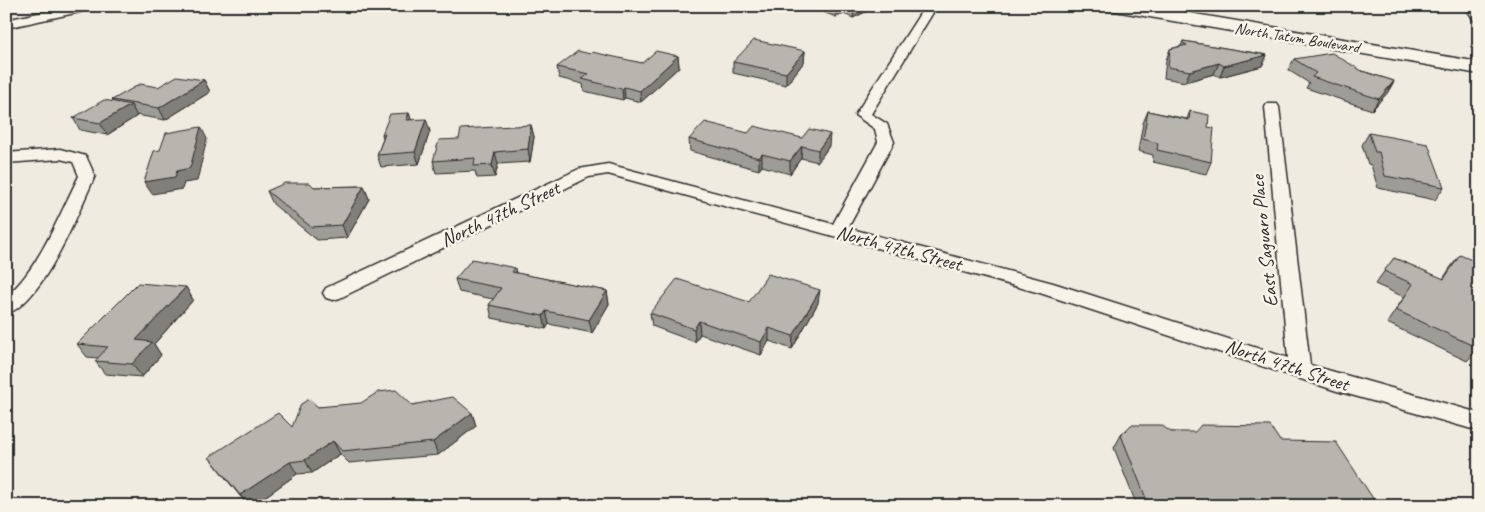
<svg xmlns="http://www.w3.org/2000/svg" width="1485" height="512" font-family="Caveat,sans-serif">
<style>
.lines{fill:none;stroke-linecap:round;stroke-linejoin:round}
.minor-casing{stroke:#2b2b2b;stroke-width:3}
.primary-casing{stroke:#2b2b2b;stroke-width:3}
.minor{fill:#f7f3e8;fill-rule:evenodd}
.primary{fill:#f7f3e8;fill-rule:evenodd}
.wall{fill:#9e9c96;stroke:#2b2b2b}
.shaded-wall{fill:#817f7a;stroke:#2b2b2b}
.building{fill:#b8b5ae;stroke:#2b2b2b}
.labels{text-anchor:middle;dominant-baseline:central;stroke-width:5;stroke-linejoin:round;paint-order:stroke}
.far-street-label{font-size:16px;fill:#2b2b2b;stroke:#f7f3e8}
.street-label{font-size:20px;fill:#2b2b2b;stroke:#f7f3e8}
</style>
<rect width="100%" height="100%" fill="#efebe0"/>
<filter id="ink" filterUnits="userSpaceOnUse"><feTurbulence type="fractalNoise" baseFrequency=".02" numOctaves="2"/><feDisplacementMap in="SourceGraphic" scale="10" xChannelSelector="R" yChannelSelector="G"/><feConvolveMatrix kernelMatrix="1 2 1 2 8 2 1 2 1" color-interpolation-filters="sRGB"/></filter>
<g filter="url(#ink)">
<g class="lines">
<defs>
<g id="minor">
<path d="M 71,6 L 95,6 L 89,10 L 6,28 L 6,20 Z"/>
<path d="M 925,6 L 937,6 L 871,114 L 887,124 L 894,142 L 848,228 L 1053,283 L 1288,358 L 1265,107 L 1267,104 L 1277,104 L 1279,107 L 1310,365 L 1479,413 L 1479,431 L 1337,391 L 1040,293 L 608,174 L 589,177 L 340,298 L 333,300 L 326,298 L 323,293 L 326,288 L 579,169 L 608,164 L 833,224 L 878,142 L 875,129 L 855,115 Z"/>
<path d="M 1465,6 L 1477,6 L 1479,23 L 1475,22 Z"/>
<path d="M 60,149 L 86,156 L 95,176 C 79,211 43,303 6,314 L 6,296 C 37,273 61,211 79,176 L 73,162 L 60,159 L 6,163 L 6,153 Z"/>
</g>
<path id="primary" d="M 1106,6 L 1148,6 L 1479,62 L 1479,74 L 1115,11 L 1109,10 Z"/>
</defs>
<use href="#minor" class="minor-casing"/>
<use href="#primary" class="primary-casing"/>
<use href="#minor" class="minor"/>
<use href="#primary" class="primary"/>
</g>
<g class="wall">
<path d="M 815,6 L 877,6 L 853,18 L 844,14 L 836,17 L 815,9 Z"/>
<path d="M 1183,41 L 1267,55 L 1262,66 L 1220,77 L 1214,74 L 1185,82 L 1164,78 L 1166,60 L 1170,49 L 1181,46 Z"/>
<path d="M 805,51 L 804,62 L 786,85 L 733,73 L 733,62 Z"/>
<path d="M 590,54 L 642,63 L 678,56 L 679,67 L 641,102 L 625,98 L 623,100 L 584,91 L 583,84 L 559,78 L 557,67 Z"/>
<path d="M 1294,59 L 1362,71 L 1394,81 L 1388,92 L 1372,110 L 1306,88 L 1309,83 L 1288,70 Z"/>
<path d="M 204,80 L 210,92 L 165,120 L 136,115 L 137,116 L 107,135 L 80,130 L 73,118 L 113,102 L 112,100 L 158,87 Z"/>
<path d="M 1148,111 L 1187,119 L 1190,111 L 1208,127 L 1211,162 L 1206,174 L 1153,162 L 1153,155 L 1138,151 L 1143,123 Z"/>
<path d="M 409,113 L 411,120 L 430,131 L 419,164 L 381,167 L 377,155 L 383,139 L 382,134 Z"/>
<path d="M 531,125 L 534,137 L 530,162 L 498,164 L 495,177 L 477,178 L 475,171 L 436,173 L 433,161 L 459,139 Z"/>
<path d="M 748,133 L 829,146 L 818,162 L 801,158 L 790,174 L 762,166 L 759,170 L 690,151 L 689,139 Z"/>
<path d="M 1369,133 L 1444,187 L 1435,200 L 1378,188 L 1371,165 L 1368,164 L 1362,145 Z"/>
<path d="M 364,186 L 369,199 L 347,238 L 317,240 L 273,204 L 267,191 L 314,187 Z"/>
<path d="M 1460,255 L 1479,348 L 1467,361 L 1387,323 L 1404,297 L 1375,284 L 1394,258 L 1443,279 L 1450,268 Z"/>
<path d="M 515,268 L 516,273 L 607,291 L 609,304 L 592,333 L 549,324 L 546,329 L 492,318 L 489,305 L 493,299 L 459,292 L 455,279 Z"/>
<path d="M 186,287 L 193,300 L 154,344 L 161,355 L 142,377 L 105,374 L 95,361 L 98,358 L 87,357 L 77,344 Z"/>
<path d="M 749,302 L 818,303 L 792,349 L 769,341 L 761,355 L 700,334 L 695,342 L 652,326 L 650,313 Z"/>
<path d="M 412,405 L 472,413 L 476,426 L 438,455 L 349,463 L 340,454 L 312,473 L 297,474 L 252,506 L 248,506 L 219,470 L 209,457 L 292,427 L 318,407 Z"/>
<path d="M 1171,432 L 1280,441 L 1378,506 L 1137,506 L 1114,448 L 1121,435 Z"/>
</g>
<g class="shaded-wall">
<path d="M 838,6 L 845,6 L 844,14 L 836,17 L 837,7 Z"/>
<path d="M 856,6 L 877,6 L 853,18 L 854,7 Z"/>
<path d="M 805,51 L 804,62 L 786,85 L 786,73 Z"/>
<path d="M 1267,55 L 1262,66 L 1220,77 L 1224,66 Z"/>
<path d="M 678,56 L 679,67 L 641,102 L 640,91 Z"/>
<path d="M 1219,63 L 1214,74 L 1185,82 L 1190,71 Z"/>
<path d="M 204,80 L 210,92 L 165,120 L 159,108 Z"/>
<path d="M 1394,81 L 1388,92 L 1372,110 L 1379,99 Z"/>
<path d="M 624,87 L 625,98 L 623,100 L 622,89 Z"/>
<path d="M 131,105 L 137,116 L 107,135 L 100,123 Z"/>
<path d="M 409,113 L 413,125 L 406,120 Z"/>
<path d="M 426,119 L 430,131 L 419,164 L 415,152 Z"/>
<path d="M 531,125 L 534,137 L 530,162 L 528,149 Z"/>
<path d="M 201,127 L 207,139 L 197,181 L 184,183 L 182,189 L 152,194 L 144,182 Z"/>
<path d="M 830,134 L 829,146 L 818,162 L 818,150 Z"/>
<path d="M 802,146 L 801,158 L 790,174 L 790,161 Z"/>
<path d="M 495,152 L 498,164 L 495,177 L 492,165 Z"/>
<path d="M 762,154 L 762,166 L 759,170 L 759,158 Z"/>
<path d="M 364,186 L 369,199 L 347,238 L 342,225 Z"/>
<path d="M 186,287 L 193,300 L 154,344 L 161,355 L 142,377 L 132,364 L 136,340 Z"/>
<path d="M 820,290 L 818,303 L 792,349 L 793,336 Z"/>
<path d="M 607,291 L 609,304 L 592,333 L 589,320 Z"/>
<path d="M 546,311 L 549,324 L 546,329 L 543,316 Z"/>
<path d="M 699,321 L 700,334 L 695,342 L 694,329 Z"/>
<path d="M 769,328 L 769,341 L 761,355 L 761,342 Z"/>
<path d="M 472,413 L 476,426 L 438,455 L 433,442 Z"/>
<path d="M 333,441 L 340,454 L 312,473 L 305,460 Z"/>
<path d="M 290,462 L 297,474 L 252,506 L 248,506 L 240,495 Z"/>
</g>
<g class="building">
<path d="M 754,40 L 805,51 L 786,73 L 733,62 Z"/>
<path d="M 1183,41 L 1267,55 L 1224,66 L 1219,63 L 1190,71 L 1168,67 L 1170,49 L 1187,45 L 1183,43 Z"/>
<path d="M 578,51 L 590,54 L 592,52 L 642,63 L 656,51 L 678,56 L 640,91 L 624,87 L 622,89 L 582,79 L 589,74 L 557,67 Z"/>
<path d="M 1332,53 L 1362,71 L 1394,81 L 1379,99 L 1312,77 L 1316,73 L 1294,59 Z"/>
<path d="M 177,76 L 204,80 L 159,108 L 112,100 L 140,84 L 158,87 Z"/>
<path d="M 104,100 L 131,105 L 100,123 L 73,118 Z"/>
<path d="M 1148,111 L 1189,120 L 1190,111 L 1209,115 L 1208,127 L 1214,128 L 1211,162 L 1157,150 L 1158,143 L 1143,139 Z"/>
<path d="M 409,113 L 406,120 L 426,119 L 415,152 L 377,155 L 385,134 L 382,134 L 390,114 Z"/>
<path d="M 705,122 L 748,133 L 754,126 L 802,138 L 809,129 L 830,134 L 818,150 L 802,146 L 790,161 L 762,154 L 759,158 L 689,139 Z"/>
<path d="M 531,125 L 528,149 L 495,152 L 492,165 L 474,166 L 475,158 L 433,161 L 439,140 L 459,139 L 461,129 Z"/>
<path d="M 201,127 L 190,168 L 177,171 L 175,177 L 144,182 L 154,151 L 160,150 L 166,133 Z"/>
<path d="M 1369,133 L 1428,144 L 1444,187 L 1385,176 L 1379,152 L 1375,152 Z"/>
<path d="M 285,183 L 310,183 L 314,187 L 364,186 L 342,225 L 311,227 L 267,191 Z"/>
<path d="M 1460,255 L 1479,263 L 1478,348 L 1396,310 L 1413,284 L 1384,271 L 1394,258 L 1444,279 Z"/>
<path d="M 472,259 L 515,268 L 512,272 L 607,291 L 589,320 L 546,311 L 543,316 L 489,305 L 501,288 L 455,279 Z"/>
<path d="M 768,274 L 820,290 L 793,336 L 769,328 L 761,342 L 699,321 L 694,329 L 650,313 L 677,279 L 749,302 Z"/>
<path d="M 138,283 L 186,287 L 136,340 L 152,342 L 132,364 L 95,361 L 108,347 L 77,344 Z"/>
<path d="M 396,390 L 412,405 L 453,397 L 472,413 L 433,442 L 342,451 L 333,441 L 305,460 L 290,462 L 240,495 L 209,457 L 278,413 L 292,427 L 301,404 L 309,399 L 318,407 L 361,403 L 378,392 Z"/>
<path d="M 1131,425 L 1161,425 L 1171,432 L 1195,432 L 1201,425 L 1270,426 L 1280,441 L 1336,442 L 1378,506 L 1149,506 L 1121,435 Z"/>
</g>
</g>
<g class="labels">
<g class="far-street-label">
<text transform="translate(1297 38) rotate(9)">North Tatum Boulevard</text>
</g>
<g class="street-label">
<text transform="translate(500 214) rotate(-25)">North 47th Street</text>
<text transform="translate(1264 241) rotate(-96)">East Saguaro Place</text>
<text transform="translate(899 248) rotate(15)">North 47th Street</text>
<text transform="translate(1287 365) rotate(18)">North 47th Street</text>
</g>
</g>
<rect width="1485" height="512" fill="none" stroke="#f7f3e8" stroke-width="25"/>
<rect x="12" y="12" width="1460" height="487" fill="none" stroke="#2b2b2b" stroke-width="2" filter="url(#ink)"/>
</svg>
